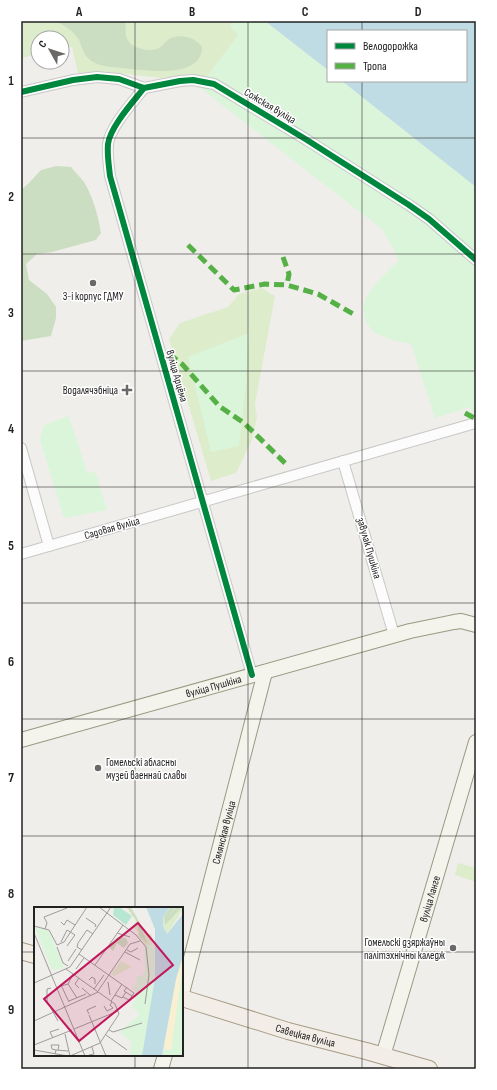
<svg xmlns="http://www.w3.org/2000/svg" width="497" height="1090" font-family="'Sofia Sans Condensed',sans-serif">
<style>
.grass{fill:#ddeccb}
.forest{fill:#cbdec1}
.park{fill:#daf5da}
.water{fill:#bfdbe3}
.lines{fill:none;stroke-linecap:round;stroke-linejoin:round}
.street-casing{stroke:#c9c8c7;stroke-width:12}
.secondary-casing{stroke:#999a82;stroke-width:16}
.primary-casing{stroke:#a79c86;stroke-width:18}
.street{stroke:#fdfcfc;stroke-width:10}
.secondary{stroke:#f4f4ed;stroke-width:14}
.primary{stroke:#f3ede7;stroke-width:16}
.quiet{stroke:#55b145;stroke-width:5;stroke-dasharray:10 5;stroke-linecap:butt}
.cycleway-casing{stroke:#fff;stroke-width:8}
.cycleway{stroke:#00873e;stroke-width:6}
.grid{fill:none;stroke:#222;stroke-width:1;stroke-opacity:0.55}
.poi-dot{fill:#6a6968;stroke:#fff;stroke-width:1.5}
.labels{text-anchor:middle;dominant-baseline:central;stroke-width:3;stroke-linejoin:round;paint-order:stroke}
.street-label{font-size:11px;fill:#222;stroke:#fff}
.poi-label{font-size:11px;fill:#222;stroke:#fff;text-anchor:end}
.inset-road{fill:none;stroke:#9e9c9b;stroke-width:1}
.view{fill:#c2185b;fill-opacity:0.15;stroke:#c2185b;stroke-width:2}
.inset-edge{fill:none;stroke:#222;stroke-width:2}
.neatline{fill:none;stroke:#222;stroke-width:1.5}
.grid-label{font-size:13px;text-anchor:middle;font-weight:bold;fill:#222}
</style>
<rect width="100%" height="100%" fill="#f0eeeb"/>
<g class="grass">
<path d="M 21,21 L 228,21 L 232,24 L 230,27 L 239,34 L 207,77 L 188,74 L 161,78 L 101,71 L 78,73 L 72,47 L 62,49 L 62,38 L 38,38 L 38,54 L 21,58 Z"/>
<path d="M 262,288 L 275,296 L 255,404 L 257,417 L 252,440 L 236,473 L 211,481 L 169,339 L 180,323 L 228,307 L 239,294 Z"/>
<path d="M 458,863 L 476,868 L 476,882 L 455,875 Z"/>
</g>
<g class="forest">
<path d="M 53,21 L 125,21 C 126,27 125,34 127,39 C 130,44 134,47 139,48 C 145,50 151,51 157,49 C 162,47 165,42 169,39 C 179,33 196,37 202,47 C 202,78 150,71 130,69 C 117,67 99,68 89,59 C 83,54 82,47 79,40 C 73,30 63,24 53,21 Z"/>
<path d="M 56,166 L 71,167 C 75,172 80,177 84,182 C 93,197 98,215 101,233 L 96,240 L 52,252 L 37,254 L 26,264 L 29,280 L 47,294 L 56,307 L 56,318 L 51,336 L 21,341 L 21,190 L 29,183 L 41,170 Z"/>
</g>
<g class="park">
<path d="M 234,21 L 265,21 L 328,70 L 328,81 L 342,81 L 476,187 L 476,422 L 470,407 L 435,418 L 411,344 L 392,340 L 374,333 L 366,322 L 363,307 L 366,297 L 375,284 L 399,260 L 383,230 L 199,87 L 239,34 L 230,27 Z"/>
<path d="M 249,333 L 246,384 L 239,446 L 211,452 L 188,357 Z"/>
<path d="M 69,416 L 87,472 L 96,473 L 107,510 L 64,518 L 40,440 L 44,425 Z"/>
</g>
<path class="water" d="M 265,21 L 476,21 L 476,187 L 342,81 L 466,81 L 466,31 L 328,31 L 328,70 Z"/>
<g class="lines">
<defs>
<g id="street">
<path d="M 144,88 C 133,102 110,127 108,144 C 107,155 109,166 110,176 L 252,675"/>
<path d="M 21,92 L 73,80 L 97,77 L 119,79 L 144,88 L 180,81 L 193,80 L 214,84 L 307,140 L 409,205 L 429,219 L 476,260"/>
<path d="M 21,448 L 49,546"/>
<path d="M 343,461 L 394,635"/>
<path d="M 21,554 L 472,424"/>
</g>
<g id="secondary">
<path id="s1" d="M 21,740 L 410,631 L 454,622 L 461,621 L 476,625"/>
<path id="s2" d="M 182,993 L 265,672"/>
<path id="s3" d="M 383,1056 L 476,742"/>
<path d="M 161,1069 L 165,1055"/>
</g>
<g id="primary">
<path d="M 21,951 L 35,955"/>
<path id="s4" d="M 182,998 L 288,1031 L 366,1051 L 429,1069"/>
</g>
</defs>
<use href="#street" class="street-casing"/>
<use href="#secondary" class="secondary-casing"/>
<use href="#primary" class="primary-casing"/>
<use href="#street" class="street"/>
<use href="#secondary" class="secondary"/>
<use href="#primary" class="primary"/>
<g class="quiet">
<path d="M 188,245 L 234,290 L 265,284 L 287,285 L 318,294 L 355,315"/>
<path d="M 283,257 L 289,274 L 287,285"/>
<path d="M 169,354 L 182,364 L 219,406 L 244,423 L 286,464"/>
<path d="M 465,413 L 476,419"/>
</g>
<defs>
<g id="cycleway">
<path d="M 144,88 C 133,102 110,127 108,144 C 107,155 109,166 110,176 L 252,675"/>
<path d="M 21,92 L 73,80 L 97,77 L 119,79 L 144,88 L 180,81 L 193,80 L 214,84 L 307,140 L 409,205 L 429,219 L 476,260"/>
</g>
</defs>
<use href="#cycleway" class="cycleway-casing"/>
<use href="#cycleway" class="cycleway"/>
</g>
<path class="grid" d="M 135,21 L 135,908M 248,21 L 248,1069M 362,21 L 362,31M 362,81 L 362,1069M 21,138 L 476,138M 21,254 L 476,254M 21,371 L 476,371M 21,487 L 476,487M 21,603 L 476,603M 21,719 L 476,719M 21,836 L 476,836M 21,952 L 35,952M 182,952 L 476,952M 135,1055 L 135,1069"/>
<g class="poi-dot">
<circle cx="93" cy="283" r="4"/>
<path d="M125 384h4v4h4v4h-4v4h-4v-4h-4v-4h4z"/>
<circle cx="98" cy="768" r="4"/>
<circle cx="453" cy="948" r="4"/>
</g>
<g class="labels">
<g class="street-label">
<text transform="translate(270 106) rotate(31)">Сожская вуліца</text>
<text transform="translate(177 376) rotate(74)">вуліца Арцёма</text>
<text transform="translate(112 528) rotate(-16)">Садовая вуліца</text>
<text transform="translate(369 548) rotate(74)">завулак Пушкіна</text>
<text stroke="none"><textPath href="#s1" startOffset="200">вуліца Пушкіна</textPath></text>
<text stroke="none"><textPath href="#s2" startOffset="166">Сялянская вуліца</textPath></text>
<text stroke="none"><textPath href="#s3" startOffset="164">вуліца Ланге</textPath></text>
<text stroke="none"><textPath href="#s4" startOffset="129">Савецкая вуліца</textPath></text>
</g>
<g class="poi-label">
<text x="93" y="296" text-anchor="middle">3-і корпус ГДМУ</text>
<text x="118" y="390">Водалячэбніца</text>
<text x="106" y="762" text-anchor="start">Гомельскі абласны<tspan x="106" dy="13">музей ваеннай славы</tspan></text>
<text x="445" y="942">Гомельскі дзяржаўны<tspan x="445" dy="13">палітэхнічны каледж</tspan></text>
</g>
</g>
<g transform="translate(34 907)">
<rect width="149" height="149" fill="#f0eeeb"/>
<path d="M 92,0 L 97,0 L 112,27 L 121,27 L 118,27 L 118,39 L 112,39 L 103,28 L 105,25 L 98,20 L 102,14 ZM 136,0 L 149,0 L 149,2 L 133,27 L 129,18 L 129,10 ZM 87,54 L 98,60 L 80,69 L 77,67 Z" fill="#ddeccb"/>
<path d="M 93,0 L 96,0 L 102,9 L 114,37 L 106,30 L 102,13 ZM 137,0 L 141,0 L 134,11 L 142,0 L 148,0 L 131,18 L 130,9 ZM 83,30 L 92,31 L 94,36 L 90,41 L 83,36 L 79,44 L 75,40 Z" fill="#cbdec1"/>
<path d="M 149,49 L 144,97 L 137,143 L 130,142 L 131,135 L 141,74 Z" fill="#f8f0d0"/>
<path d="M 1,20 L 15,24 L 30,61 L 18,63 ZM 121,37 L 121,78 L 108,149 L 96,149 L 97,134 L 85,125 L 104,109 L 104,104 L 97,100 L 102,92 L 99,90 L 102,84 L 98,82 L 103,75 L 102,70 L 109,68 L 111,65 L 110,39 ZM 149,58 L 149,149 L 128,149 L 130,142 L 137,143 Z" fill="#daf5da"/>
<path d="M 80,0 L 85,0 L 98,9 L 92,18 L 79,8 Z" fill="#b7e6d2"/>
<path d="M 112,0 L 136,0 L 129,10 L 129,19 L 133,27 L 149,7 L 149,49 L 142,72 L 128,149 L 108,149 L 121,71 L 121,22 Z" fill="#bfdbe3"/>
<path class="inset-road" d="M 65,0 L 102,28 L 112,40 L 115,68 L 111,97M 10,10 L 33,1M 10,10 L 13,16 L 11,22M 52,11 L 62,18 L 61,20M 27,15 L 30,18 L 33,13 L 41,18M 0,19 L 15,23 L 23,38 L 30,35 L 53,0M 0,26 L 51,149M 83,26 L 96,30M 27,35 L 33,23 L 41,28 L 33,39M 23,40 L 29,56 L 34,59M 48,43 L 43,40 L 44,36 L 53,23 L 59,27M 93,43 L 97,45 L 104,41M 91,45 L 106,53M 45,47 L 100,86 L 95,93 L 89,90M 34,54 L 42,42M 61,58 L 89,18M 42,62 L 50,51M 55,73 L 58,70 L 61,72 L 61,77M 74,75 L 76,88M 0,76 L 36,60 L 77,0M 34,77 L 43,91M 27,78 L 35,95M 27,79 L 34,77 L 39,67M 93,80 L 90,84 L 98,89M 17,81 L 13,82 L 13,94 L 24,114M 45,81 L 41,77 L 45,71M 48,81 L 57,89M 60,82 L 70,68M 64,84 L 96,37 L 106,34M 81,88 L 88,91 L 92,85M 35,94 L 52,87M 77,94 L 88,77M 70,99 L 73,104 L 79,101 L 76,98 L 78,95M 55,107 L 53,103 L 62,99M 55,108 L 72,149M 0,114 L 64,85M 40,122 L 84,104M 75,123 L 79,125 L 108,116M 31,127 L 36,149 L 66,136 L 85,107 L 81,97 L 32,62M 72,128 L 93,143M 19,131 L 16,125 L 25,122M 0,138 L 38,123M 0,143 L 34,149M 22,143 L 18,142 L 17,138 L 25,138 L 24,143M 21,147 L 22,143 L 34,144M 55,148 L 60,147 L 58,140"/>
<path class="view" d="M 104,16 L 139,58 L 45,134 L 10,92 Z"/>
<rect width="149" height="149" class="inset-edge"/>
</g>
<rect width="497" height="1090" fill="none" stroke="#ffffff" stroke-width="44"/>
<rect x="327" y="30" width="140" height="52" fill="#ffffff" stroke="#a7a7a7"/>
<rect x="335" y="43" width="20" height="6" fill="#00873e" stroke="#a7a7a7"/>
<text x="363" y="50" font-size="12" fill="#222222">Велодорожка</text>
<rect x="335" y="63" width="20" height="6" fill="#55b145" stroke="#a7a7a7"/>
<text x="363" y="70" font-size="12" fill="#222222">Тропа</text>
<g transform="translate(50 50) rotate(309)"><circle r="19" fill="#ffffff" stroke="#a7a7a7"/>
<path d="M0-3L7 15L0 10L-7 15Z" fill="#6a6968"/>
<text y="-6" font-size="11" font-weight="bold" text-anchor="middle" fill="#222222">С</text>
</g>
<rect x="22" y="22" width="453" height="1046" class="neatline"/>
<g class="grid-label">
<text x="79" y="16">A</text>
<text x="192" y="16">B</text>
<text x="305" y="16">C</text>
<text x="418" y="16">D</text>
<text x="11" y="85">1</text>
<text x="11" y="201">2</text>
<text x="11" y="317">3</text>
<text x="11" y="433">4</text>
<text x="11" y="550">5</text>
<text x="11" y="666">6</text>
<text x="11" y="782">7</text>
<text x="11" y="898">8</text>
<text x="11" y="1014">9</text>
</g>
</svg>
